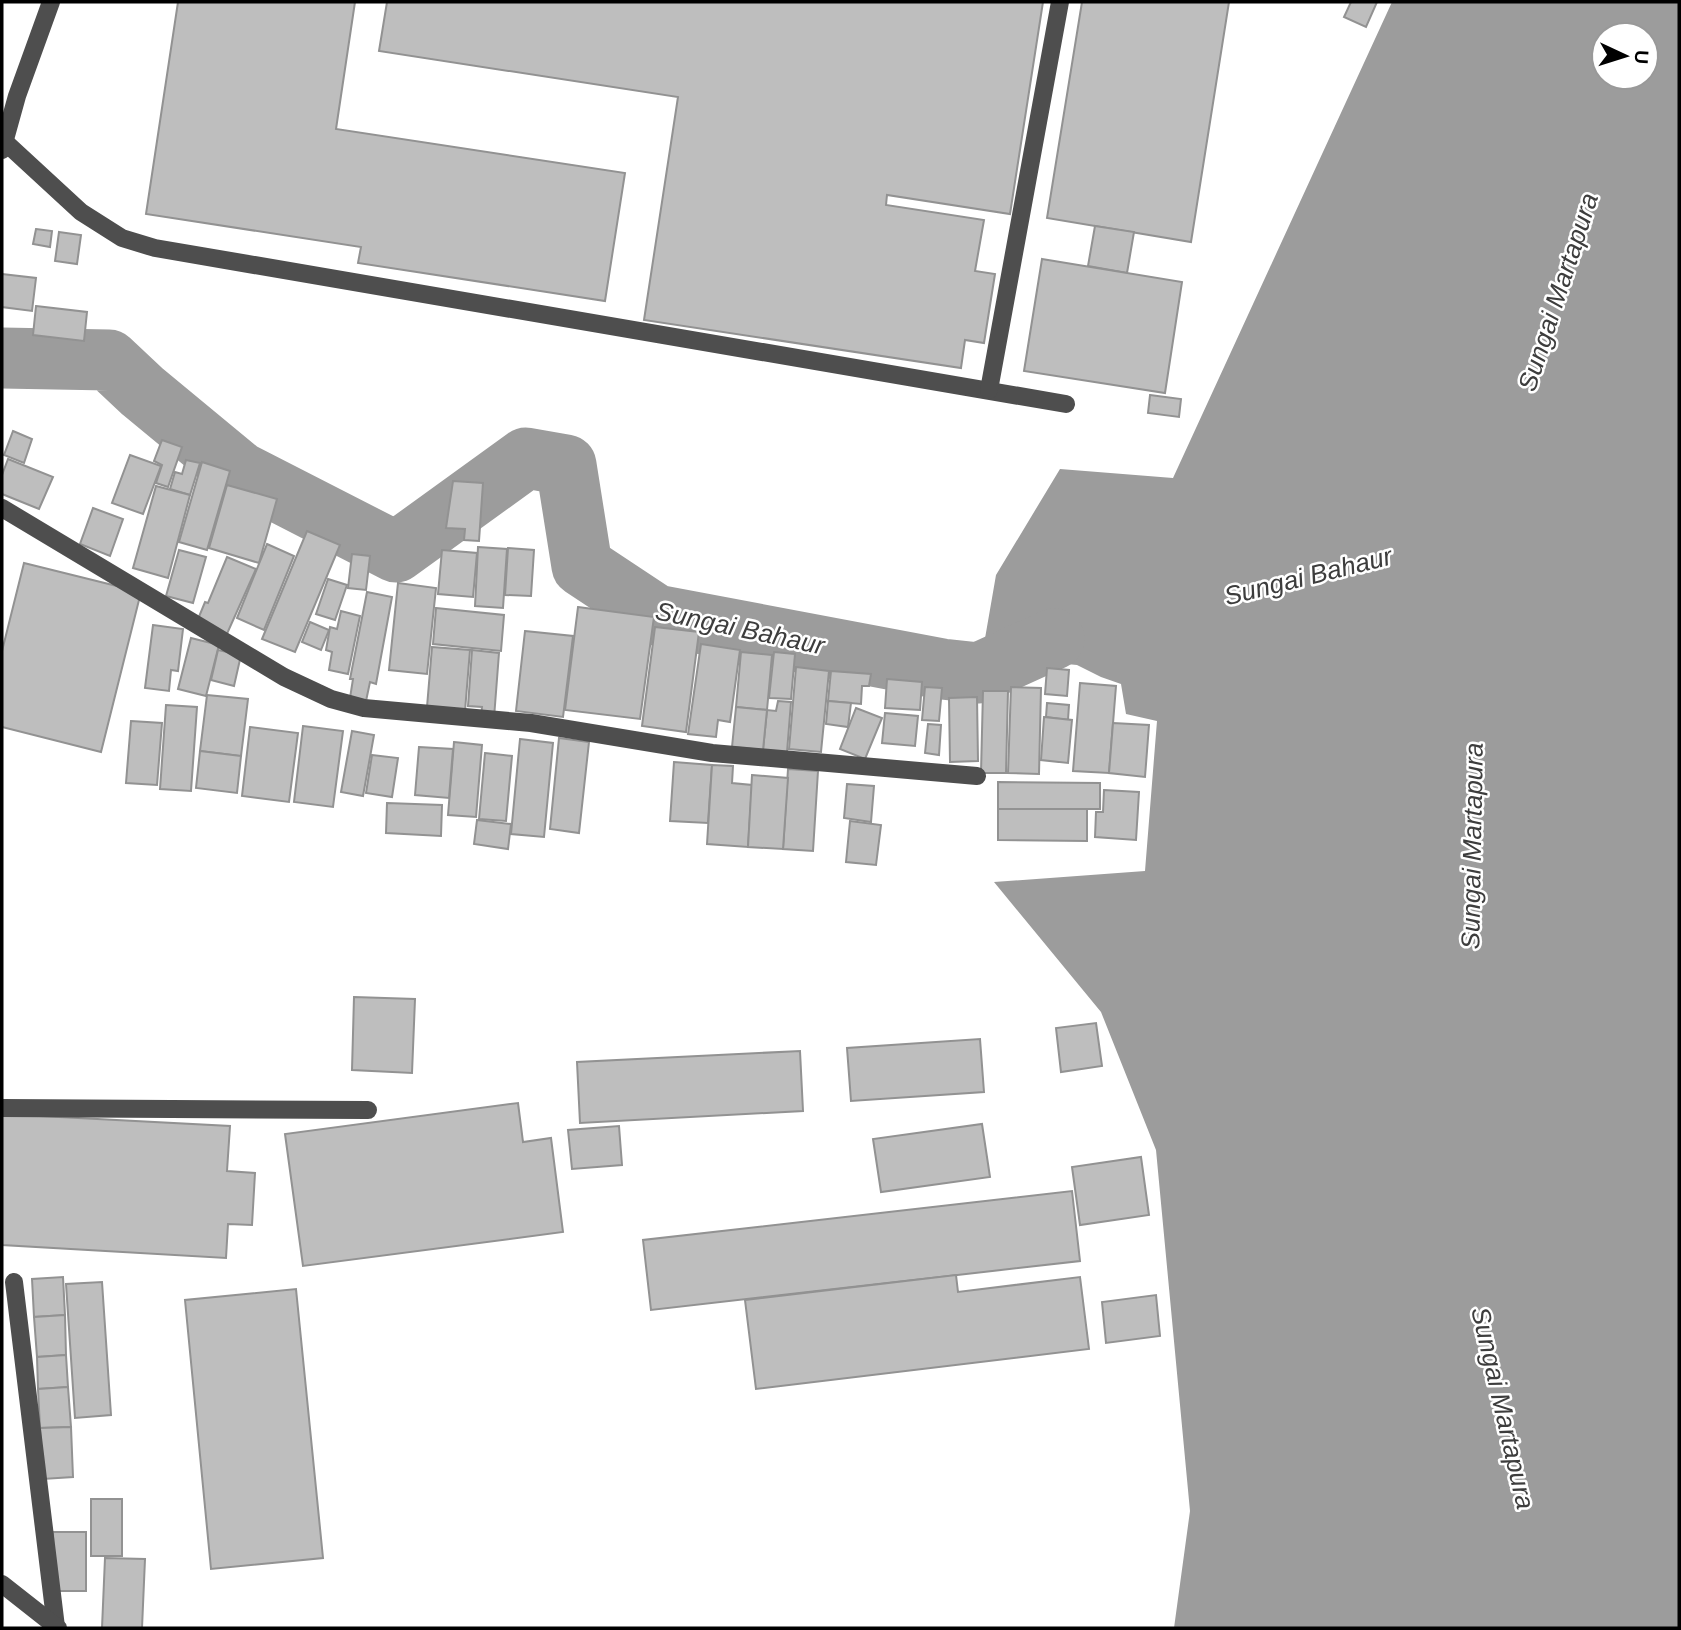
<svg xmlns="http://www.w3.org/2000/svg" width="1681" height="1630" font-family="Helvetica,sans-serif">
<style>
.water{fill:#9c9c9c;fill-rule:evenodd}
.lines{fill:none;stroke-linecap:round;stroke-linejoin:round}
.river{stroke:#9c9c9c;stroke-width:61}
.building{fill:#bebebe;stroke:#929292;stroke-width:2}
.minor{stroke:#4e4e4e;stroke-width:18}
.labels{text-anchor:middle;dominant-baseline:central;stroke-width:5;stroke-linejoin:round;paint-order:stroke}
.water-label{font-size:26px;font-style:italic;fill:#3d3d3d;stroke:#fff}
</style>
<rect width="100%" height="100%" fill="#fff"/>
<path class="water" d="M 1392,2 L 1679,2 L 1679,1628 L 1174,1628 L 1190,1511 L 1156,1150 L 1101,1012 L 994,882 L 1145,871 L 1157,721 L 1126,714 L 1121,684 L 1101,677 L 1077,665 L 1046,662 L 1036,675 L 979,673 L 996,575 L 1060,469 L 1173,478 ZM 1604,35 L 1646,35 L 1646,77 L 1604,77 Z"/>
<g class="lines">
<path class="river" d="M 2,358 L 109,360 L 142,391 L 240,472 L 396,552 L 526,458 L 566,465 L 582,566 L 656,615 L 942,669 L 979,673 L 1054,639"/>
</g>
<g class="building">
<path d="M 178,2 L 355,2 L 336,129 L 625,173 L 605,301 L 358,263 L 361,247 L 146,214 Z"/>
<path d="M 387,2 L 1043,2 L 1010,214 L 887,195 L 886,205 L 984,220 L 975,271 L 995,274 L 984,343 L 965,340 L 961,368 L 644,320 L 678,97 L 379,51 Z"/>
<path d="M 1082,2 L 1229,2 L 1191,242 L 1047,218 Z"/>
<path d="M 1351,2 L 1377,2 L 1366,27 L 1344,17 Z"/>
<path d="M 1095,226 L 1134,232 L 1127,273 L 1088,266 Z"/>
<path d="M 36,229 L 52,231 L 50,247 L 33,244 Z"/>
<path d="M 59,232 L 81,235 L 77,264 L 55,261 Z"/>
<path d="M 1042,259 L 1182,282 L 1165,393 L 1024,371 Z"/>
<path d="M 2,274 L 36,278 L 32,311 L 2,307 Z"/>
<path d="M 36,306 L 87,312 L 84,341 L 33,335 Z"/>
<path d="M 1150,395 L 1181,399 L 1179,417 L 1148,413 Z"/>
<path d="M 13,431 L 32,439 L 24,463 L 4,455 Z"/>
<path d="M 162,440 L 182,447 L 168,487 L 156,483 L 162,465 L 154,461 Z"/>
<path d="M 130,455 L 161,466 L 143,514 L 112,503 Z"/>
<path d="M 8,459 L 53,477 L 39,509 L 2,494 L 2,475 Z"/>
<path d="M 186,460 L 200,463 L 190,495 L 170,489 L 175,472 L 182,474 Z"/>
<path d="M 202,462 L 230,471 L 207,550 L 179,542 Z"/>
<path d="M 453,481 L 483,483 L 479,541 L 464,540 L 465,529 L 446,528 Z"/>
<path d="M 227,485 L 277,499 L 259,563 L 209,548 Z"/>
<path d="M 156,486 L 190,495 L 168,578 L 133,568 Z"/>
<path d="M 93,508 L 123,519 L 110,556 L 80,544 Z"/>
<path d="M 307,531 L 340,545 L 295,652 L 262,639 Z"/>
<path d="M 267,544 L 294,556 L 264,630 L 237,618 Z"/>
<path d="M 478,547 L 507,549 L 503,608 L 475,606 Z"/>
<path d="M 508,548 L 534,550 L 531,596 L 505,595 Z"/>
<path d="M 179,550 L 206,557 L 193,603 L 166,596 Z"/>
<path d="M 442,550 L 477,553 L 473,597 L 438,594 Z"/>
<path d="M 352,554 L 370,556 L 366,590 L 348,588 Z"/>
<path d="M 227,557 L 256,569 L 226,636 L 196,624 L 205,602 L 208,603 Z"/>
<path d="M 24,563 L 141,592 L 101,752 L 2,727 L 2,651 Z"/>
<path d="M 328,579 L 347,585 L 335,620 L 316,614 Z"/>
<path d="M 398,583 L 436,588 L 427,674 L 389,670 Z"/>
<path d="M 367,592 L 392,597 L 376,684 L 370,682 L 366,701 L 350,698 L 353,679 L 350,679 Z"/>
<path d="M 578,607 L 654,617 L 640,719 L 565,710 Z"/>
<path d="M 436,608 L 504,615 L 501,651 L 433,644 Z"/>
<path d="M 341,611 L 360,616 L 348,674 L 329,670 L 332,652 L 326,650 L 330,627 L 337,629 Z"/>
<path d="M 310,622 L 329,630 L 321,650 L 302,642 Z"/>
<path d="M 153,625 L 183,629 L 178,671 L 171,670 L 169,691 L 145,688 Z"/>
<path d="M 655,627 L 699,632 L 686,732 L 642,726 Z"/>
<path d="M 525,631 L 573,636 L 563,717 L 516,711 Z"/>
<path d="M 191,638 L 219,645 L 206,696 L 178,689 Z"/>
<path d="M 701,644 L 740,650 L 730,722 L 718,720 L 716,737 L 688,734 Z"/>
<path d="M 432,647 L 470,650 L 465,711 L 427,707 Z"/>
<path d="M 218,650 L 241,655 L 234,686 L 211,680 Z"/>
<path d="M 472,650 L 499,653 L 494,718 L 481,717 L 482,707 L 468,706 Z"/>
<path d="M 741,652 L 772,655 L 767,710 L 736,707 Z"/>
<path d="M 774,652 L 795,654 L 791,699 L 769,698 Z"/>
<path d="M 796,667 L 829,671 L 821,752 L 789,749 Z"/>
<path d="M 1047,668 L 1069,670 L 1067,696 L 1045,694 Z"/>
<path d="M 831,671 L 871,674 L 869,686 L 862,686 L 861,704 L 828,701 Z"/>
<path d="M 887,679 L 922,682 L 920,710 L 885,708 Z"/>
<path d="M 1080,683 L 1116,686 L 1109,773 L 1073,771 Z"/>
<path d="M 925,687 L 942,688 L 939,721 L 922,720 Z"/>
<path d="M 1011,687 L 1041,688 L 1039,774 L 1008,773 Z"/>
<path d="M 983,691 L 1008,691 L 1006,773 L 981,773 Z"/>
<path d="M 207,695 L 248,699 L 241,756 L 200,751 Z"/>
<path d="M 977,697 L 978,761 L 950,762 L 949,698 Z"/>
<path d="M 778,701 L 791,702 L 787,752 L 763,750 L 767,710 L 776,711 Z"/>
<path d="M 828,701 L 851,703 L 848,727 L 826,724 Z"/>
<path d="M 1047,703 L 1069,705 L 1068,720 L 1046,717 Z"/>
<path d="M 166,705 L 197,707 L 191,791 L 160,789 Z"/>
<path d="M 736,707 L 767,710 L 763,750 L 732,747 Z"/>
<path d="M 856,708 L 882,718 L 865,759 L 840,749 Z"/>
<path d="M 885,713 L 918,716 L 915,746 L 882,743 Z"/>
<path d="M 1044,717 L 1072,720 L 1068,763 L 1041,760 Z"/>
<path d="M 131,721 L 162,723 L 157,785 L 126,783 Z"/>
<path d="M 1113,723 L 1149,725 L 1145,777 L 1109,773 Z"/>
<path d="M 928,724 L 941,725 L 939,755 L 925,753 Z"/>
<path d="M 303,726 L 343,731 L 333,807 L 294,802 Z"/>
<path d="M 250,727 L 298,733 L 289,802 L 242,796 Z"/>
<path d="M 352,731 L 374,735 L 363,796 L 341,792 Z"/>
<path d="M 559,738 L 589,742 L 579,833 L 550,829 Z"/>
<path d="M 520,739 L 553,743 L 544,837 L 511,834 Z"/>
<path d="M 454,742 L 482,745 L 476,817 L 448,815 Z"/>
<path d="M 419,747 L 453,749 L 449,798 L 415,795 Z"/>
<path d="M 200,751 L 241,756 L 237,793 L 196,788 Z"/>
<path d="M 485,753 L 512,756 L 506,821 L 479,819 Z"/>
<path d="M 372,755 L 398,758 L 392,797 L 366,793 Z"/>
<path d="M 674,762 L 712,765 L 708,823 L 670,821 Z"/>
<path d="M 712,765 L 733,766 L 732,783 L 752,785 L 748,847 L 707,844 Z"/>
<path d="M 788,769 L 818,771 L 813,851 L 783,849 Z"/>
<path d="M 752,775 L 788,778 L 783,849 L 748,847 Z"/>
<path d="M 998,782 L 1100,783 L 1100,809 L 998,809 Z"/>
<path d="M 847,784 L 874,786 L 871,822 L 844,818 Z"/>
<path d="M 1104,790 L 1139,792 L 1136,840 L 1095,837 L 1096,812 L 1103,812 Z"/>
<path d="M 387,803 L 442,805 L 441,836 L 386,833 Z"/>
<path d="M 998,809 L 1087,809 L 1087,841 L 998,840 Z"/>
<path d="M 477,820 L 511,824 L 508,849 L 474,844 Z"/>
<path d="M 850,821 L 881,825 L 876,865 L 846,862 Z"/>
<path d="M 354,997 L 415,999 L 412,1073 L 352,1070 Z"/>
<path d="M 1096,1023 L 1102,1066 L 1061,1072 L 1056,1028 Z"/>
<path d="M 980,1039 L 984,1092 L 851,1101 L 847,1048 Z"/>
<path d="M 800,1051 L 803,1111 L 580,1123 L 577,1062 Z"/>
<path d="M 518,1103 L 523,1142 L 551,1138 L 563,1232 L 303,1266 L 285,1134 Z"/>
<path d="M 2,1114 L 230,1126 L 227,1171 L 255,1173 L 252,1225 L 228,1224 L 226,1258 L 2,1245 Z"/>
<path d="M 982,1124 L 990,1177 L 881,1192 L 873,1139 Z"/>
<path d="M 619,1126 L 622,1165 L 572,1169 L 568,1130 Z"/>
<path d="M 1141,1157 L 1149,1215 L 1080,1225 L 1072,1167 Z"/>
<path d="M 1072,1191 L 1080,1261 L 651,1310 L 643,1240 Z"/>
<path d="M 956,1275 L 958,1292 L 1080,1277 L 1089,1349 L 756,1389 L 745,1300 Z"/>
<path d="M 63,1277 L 65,1315 L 34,1317 L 32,1279 Z"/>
<path d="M 102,1282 L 111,1415 L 75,1418 L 66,1284 Z"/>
<path d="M 296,1289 L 323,1558 L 211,1569 L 185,1300 Z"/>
<path d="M 1156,1295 L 1160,1336 L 1106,1343 L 1102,1302 Z"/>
<path d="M 65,1315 L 66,1355 L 37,1357 L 34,1317 Z"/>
<path d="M 66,1355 L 68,1387 L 38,1389 L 37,1357 Z"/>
<path d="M 68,1387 L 71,1427 L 40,1428 L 38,1389 Z"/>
<path d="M 71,1427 L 73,1477 L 43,1479 L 40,1428 Z"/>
<rect x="91" y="1499" width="31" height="57"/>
<path d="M 53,1532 L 86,1532 L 86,1591 L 54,1591 Z"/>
<path d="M 105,1558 L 145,1559 L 142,1628 L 102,1628 Z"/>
</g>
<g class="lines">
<g class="minor">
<path d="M 4,141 L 81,212 L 122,238 L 155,248 L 1066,404"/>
<path d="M 2,150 L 17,96 L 51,2"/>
<path d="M 989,390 L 1060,2"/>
<path d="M 2,508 L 284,677 L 331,699 L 364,708 L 531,723 L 712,753 L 977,776"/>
<path d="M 2,1108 L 368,1110"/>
<path d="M 14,1282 L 56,1627"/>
<path d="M 2,1584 L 58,1628"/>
</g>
</g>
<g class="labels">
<g class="water-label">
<text transform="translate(1558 292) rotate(-72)">Sungai Martapura</text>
<text transform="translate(1308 576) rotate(-14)">Sungai Bahaur</text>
<text transform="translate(740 628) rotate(12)">Sungai Bahaur</text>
<text transform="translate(1472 846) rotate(-89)">Sungai Martapura</text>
<text transform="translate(1503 1408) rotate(77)">Sungai Martapura</text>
</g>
</g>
<rect width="1681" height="1630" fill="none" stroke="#000000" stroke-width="7"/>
<g transform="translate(1625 56) rotate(94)"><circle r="33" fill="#ffffff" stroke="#999999" stroke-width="2"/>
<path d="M0-5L12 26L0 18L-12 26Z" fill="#000000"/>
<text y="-10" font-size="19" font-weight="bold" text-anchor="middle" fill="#000000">U</text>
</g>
</svg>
